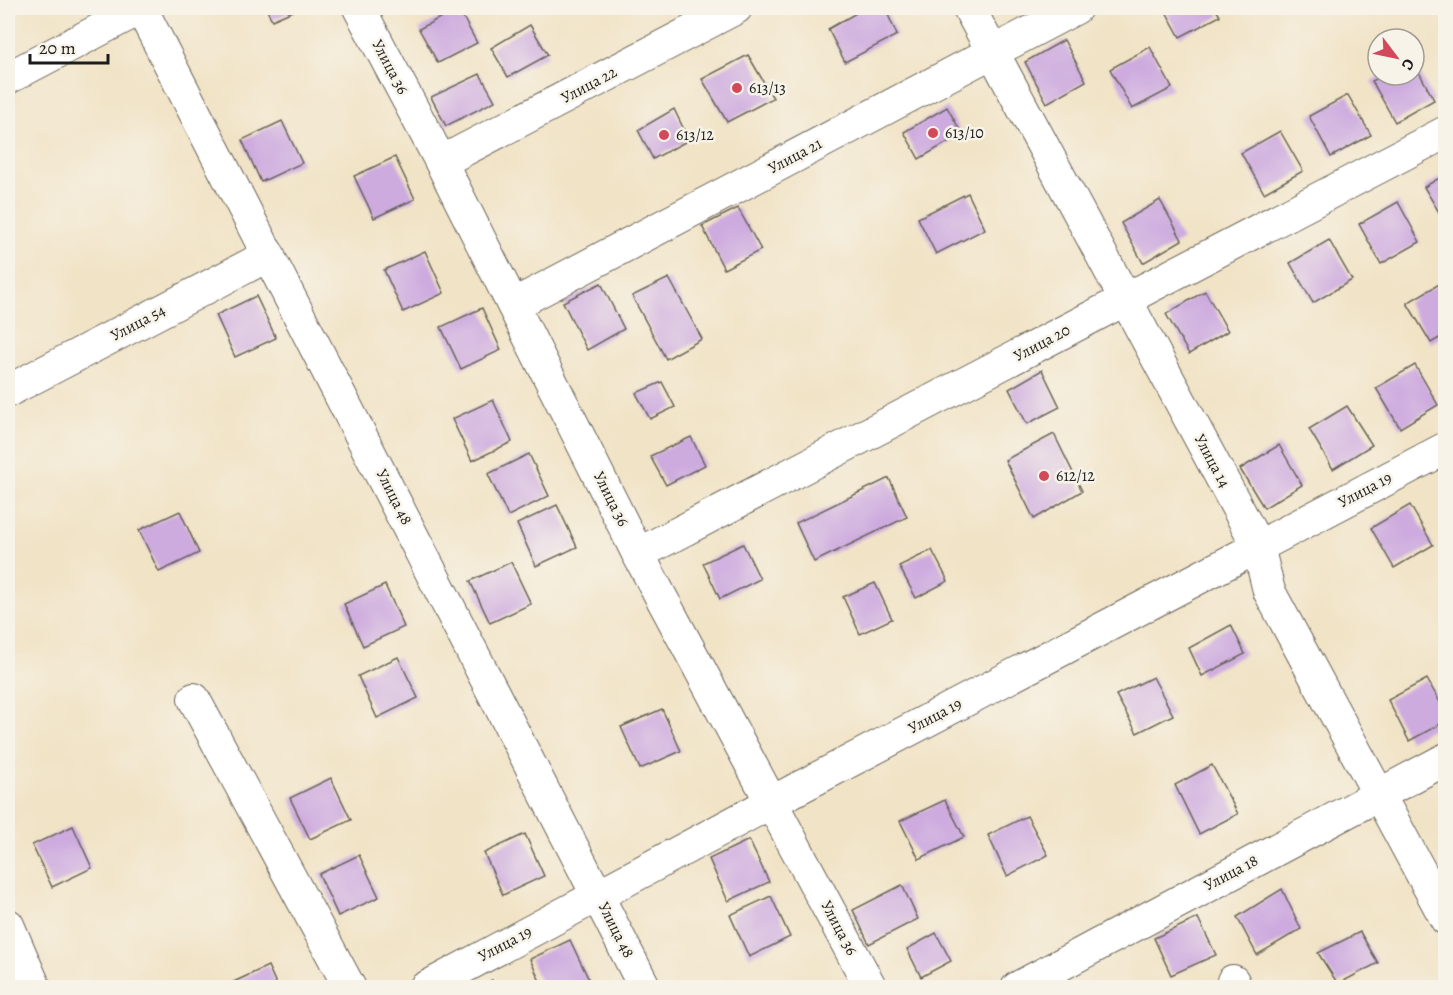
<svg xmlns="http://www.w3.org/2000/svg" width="1453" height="995" font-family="Alegreya,serif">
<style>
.building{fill:#cdabdf}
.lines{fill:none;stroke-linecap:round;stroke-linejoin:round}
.minor-casing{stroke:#676258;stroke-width:34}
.minor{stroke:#fff;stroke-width:32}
.poi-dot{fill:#d1495b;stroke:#f7f3e8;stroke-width:2}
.labels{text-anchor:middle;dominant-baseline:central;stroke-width:5;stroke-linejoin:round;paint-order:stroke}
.street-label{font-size:16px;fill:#1c1c1c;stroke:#f7f3e8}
.poi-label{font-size:16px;fill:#1c1c1c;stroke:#f7f3e8;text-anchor:start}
</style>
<rect width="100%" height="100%" fill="#f7f3e8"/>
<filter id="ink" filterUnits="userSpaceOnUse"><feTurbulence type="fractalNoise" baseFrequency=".0167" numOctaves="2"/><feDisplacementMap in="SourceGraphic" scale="12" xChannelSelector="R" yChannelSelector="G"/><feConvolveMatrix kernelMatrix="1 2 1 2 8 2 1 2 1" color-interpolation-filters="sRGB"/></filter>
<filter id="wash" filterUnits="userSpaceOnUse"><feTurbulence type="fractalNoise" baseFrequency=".008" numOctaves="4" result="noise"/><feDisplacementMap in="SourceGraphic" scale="24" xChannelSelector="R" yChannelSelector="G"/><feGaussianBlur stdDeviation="1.35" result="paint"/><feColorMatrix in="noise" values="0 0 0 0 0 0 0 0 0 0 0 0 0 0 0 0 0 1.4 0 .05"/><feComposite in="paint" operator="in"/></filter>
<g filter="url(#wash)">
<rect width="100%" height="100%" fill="#f1e3c6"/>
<g id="blocks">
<g class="building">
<path d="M 266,8 L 300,8 L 272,20 Z"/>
<path d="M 458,8 L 477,43 L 438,63 L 419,29 Z"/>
<path d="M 865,8 L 885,8 L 897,35 L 845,62 L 828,29 Z"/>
<path d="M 1164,8 L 1215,8 L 1220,16 L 1180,37 Z"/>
<path d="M 530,25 L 548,55 L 508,77 L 491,48 Z"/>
<path d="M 1064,40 L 1086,81 L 1047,103 L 1025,62 Z"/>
<path d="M 1150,47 L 1172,88 L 1132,109 L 1110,69 Z"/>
<path d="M 748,55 L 773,98 L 727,122 L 702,79 Z"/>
<path d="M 1414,63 L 1434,100 L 1395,122 L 1372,81 L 1384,75 L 1414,75 Z"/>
<path d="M 480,74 L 495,101 L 446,126 L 431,97 Z"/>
<path d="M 1348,95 L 1371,135 L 1331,157 L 1309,116 Z"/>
<path d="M 947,107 L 962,134 L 919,159 L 904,132 Z"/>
<path d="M 674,109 L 689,140 L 653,159 L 638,130 Z"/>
<path d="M 282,121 L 302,163 L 261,182 L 242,140 Z"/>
<path d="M 1280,131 L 1303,171 L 1264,193 L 1241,153 Z"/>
<path d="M 395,157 L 415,199 L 374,218 L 354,176 Z"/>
<path d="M 1446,174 L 1446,224 L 1424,187 Z"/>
<path d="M 968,193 L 985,229 L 936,254 L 918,218 Z"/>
<path d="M 1160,200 L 1182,240 L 1143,263 L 1121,223 Z"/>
<path d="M 1398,202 L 1420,242 L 1381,264 L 1359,224 Z"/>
<path d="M 738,208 L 761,250 L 724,269 L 702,226 Z"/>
<path d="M 1329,240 L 1352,280 L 1313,303 L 1290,263 Z"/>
<path d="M 425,251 L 444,293 L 403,312 L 384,270 Z"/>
<path d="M 669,278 L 702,339 L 666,359 L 632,296 Z"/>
<path d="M 1446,280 L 1446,334 L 1431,343 L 1407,303 Z"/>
<path d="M 601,283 L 624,329 L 587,350 L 563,302 Z"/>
<path d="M 1205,291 L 1228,331 L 1189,354 L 1166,314 Z"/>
<path d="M 256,296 L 276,338 L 235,357 L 216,315 Z"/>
<path d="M 482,308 L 501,350 L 461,369 L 441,327 Z"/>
<path d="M 1415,365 L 1438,405 L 1400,428 L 1376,388 Z"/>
<path d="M 1042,370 L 1060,407 L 1027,424 L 1009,389 Z"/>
<path d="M 662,382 L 675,407 L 650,419 L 636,393 Z"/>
<path d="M 493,400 L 512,442 L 472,461 L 452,419 Z"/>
<path d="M 1347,406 L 1372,445 L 1333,469 L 1309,429 Z"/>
<path d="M 1054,434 L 1082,491 L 1034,519 L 1005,460 Z"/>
<path d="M 691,437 L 705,465 L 666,485 L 650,456 Z"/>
<path d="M 1279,445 L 1302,485 L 1264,508 L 1240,469 Z"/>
<path d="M 529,454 L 549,496 L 508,516 L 488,474 Z"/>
<path d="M 889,478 L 907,517 L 814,562 L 796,523 Z"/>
<path d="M 557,505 L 577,547 L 536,566 L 517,524 Z"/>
<path d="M 1410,505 L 1433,545 L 1394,568 L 1371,528 Z"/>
<path d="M 180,511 L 199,553 L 159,572 L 139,530 Z"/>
<path d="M 743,544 L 760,579 L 720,599 L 703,563 Z"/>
<path d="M 932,550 L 948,581 L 916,598 L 899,566 Z"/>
<path d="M 511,562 L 531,604 L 490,623 L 470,581 Z"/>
<path d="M 875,583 L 892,619 L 860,634 L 843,597 Z"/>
<path d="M 385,585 L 404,627 L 363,646 L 344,604 Z"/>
<path d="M 1231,625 L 1245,654 L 1202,676 L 1189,648 Z"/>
<path d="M 398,657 L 418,698 L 377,718 L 358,676 Z"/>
<path d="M 1153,677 L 1173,715 L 1137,733 L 1116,695 Z"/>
<path d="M 1427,679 L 1446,713 L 1446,721 L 1409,741 L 1388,700 Z"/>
<path d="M 662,709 L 681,751 L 640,769 L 621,727 Z"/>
<path d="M 1212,765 L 1238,814 L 1199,834 L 1175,785 Z"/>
<path d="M 331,778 L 351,820 L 310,839 L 290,798 Z"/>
<path d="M 945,800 L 964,837 L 919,859 L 900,821 Z"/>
<path d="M 1027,816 L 1048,855 L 1007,876 L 988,835 Z"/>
<path d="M 73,826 L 92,868 L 52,887 L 32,845 Z"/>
<path d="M 525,834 L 544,876 L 503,895 L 484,853 Z"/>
<path d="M 749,840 L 769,882 L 728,901 L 709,859 Z"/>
<path d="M 359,855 L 379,897 L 338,916 L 319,874 Z"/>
<path d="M 902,885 L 918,919 L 869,944 L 853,910 Z"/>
<path d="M 1282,889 L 1301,929 L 1257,955 L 1237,917 Z"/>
<path d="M 771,896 L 790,937 L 749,957 L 730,915 Z"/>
<path d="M 1198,918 L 1216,955 L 1171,975 L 1154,938 Z"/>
<path d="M 1360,932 L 1378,963 L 1338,984 L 1318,953 Z"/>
<path d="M 936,933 L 951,961 L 921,977 L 907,949 Z"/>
<path d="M 570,940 L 590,982 L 577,988 L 543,988 L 530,959 Z"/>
<path d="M 268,966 L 278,988 L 228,988 L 227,985 Z"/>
<path d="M 492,980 L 495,988 L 476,988 Z"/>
</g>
</g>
</g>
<g filter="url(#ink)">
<use href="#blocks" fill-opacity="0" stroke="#676258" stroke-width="1.5"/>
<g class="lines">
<defs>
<g id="minor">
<path d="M 141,8 L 645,988"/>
<path d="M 359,8 L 441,162 L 638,554 L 871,988"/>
<path d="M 969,8 L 1258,546 L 1269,591 L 1446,919"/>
<path d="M 8,78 L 141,8"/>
<path d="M 441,162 L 736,8"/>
<path d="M 513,305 L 1076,8"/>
<path d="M 8,391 L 269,255"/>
<path d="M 638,554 L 1446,132"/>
<path d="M 194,699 L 350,988"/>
<path d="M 8,925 L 35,988"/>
<path d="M 1233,981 L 1236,988"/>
<path d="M 425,988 L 772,802 L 1446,448"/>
<path d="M 1017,988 L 1446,759"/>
</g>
</defs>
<use href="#minor" class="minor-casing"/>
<use href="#minor" class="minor"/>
</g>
</g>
<g class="poi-dot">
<circle cx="737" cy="88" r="6"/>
<circle cx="933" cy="133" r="6"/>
<circle cx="664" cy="135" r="6"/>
<circle cx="1044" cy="476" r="6"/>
</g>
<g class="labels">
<g class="street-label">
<text transform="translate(390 67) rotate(62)">Улица 36</text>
<text transform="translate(589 85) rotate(-28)">Улица 22</text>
<text transform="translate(795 156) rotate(-28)">Улица 21</text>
<text transform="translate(138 323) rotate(-28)">Улица 54</text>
<text transform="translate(1042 343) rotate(-28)">Улица 20</text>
<text transform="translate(1212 461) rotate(62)">Улица 14</text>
<text transform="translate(1365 490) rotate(-28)">Улица 19</text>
<text transform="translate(394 497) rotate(63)">Улица 48</text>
<text transform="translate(611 499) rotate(63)">Улица 36</text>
<text transform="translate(935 716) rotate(-28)">Улица 19</text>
<text transform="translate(1231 873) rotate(-28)">Улица 18</text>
<text transform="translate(839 928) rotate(62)">Улица 36</text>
<text transform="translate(616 930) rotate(63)">Улица 48</text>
<text transform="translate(505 944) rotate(-28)">Улица 19</text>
</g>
<g class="poi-label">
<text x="749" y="88">613/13</text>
<text x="945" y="133">613/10</text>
<text x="676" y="135">613/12</text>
<text x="1056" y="476">612/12</text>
</g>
</g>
<rect width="1453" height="995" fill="none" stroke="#f7f3e8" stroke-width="30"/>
<g transform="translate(1396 57) rotate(122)"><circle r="28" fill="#f7f3e8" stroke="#9f9d96" stroke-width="1.5"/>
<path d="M0-4.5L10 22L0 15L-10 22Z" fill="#d1495b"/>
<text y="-9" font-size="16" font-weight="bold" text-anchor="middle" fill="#1c1c1c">С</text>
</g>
<path d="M30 54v9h78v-9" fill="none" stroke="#1c1c1c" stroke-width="3"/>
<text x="39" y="54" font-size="18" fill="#1c1c1c" stroke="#f7f3e8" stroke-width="4.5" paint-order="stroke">20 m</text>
</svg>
